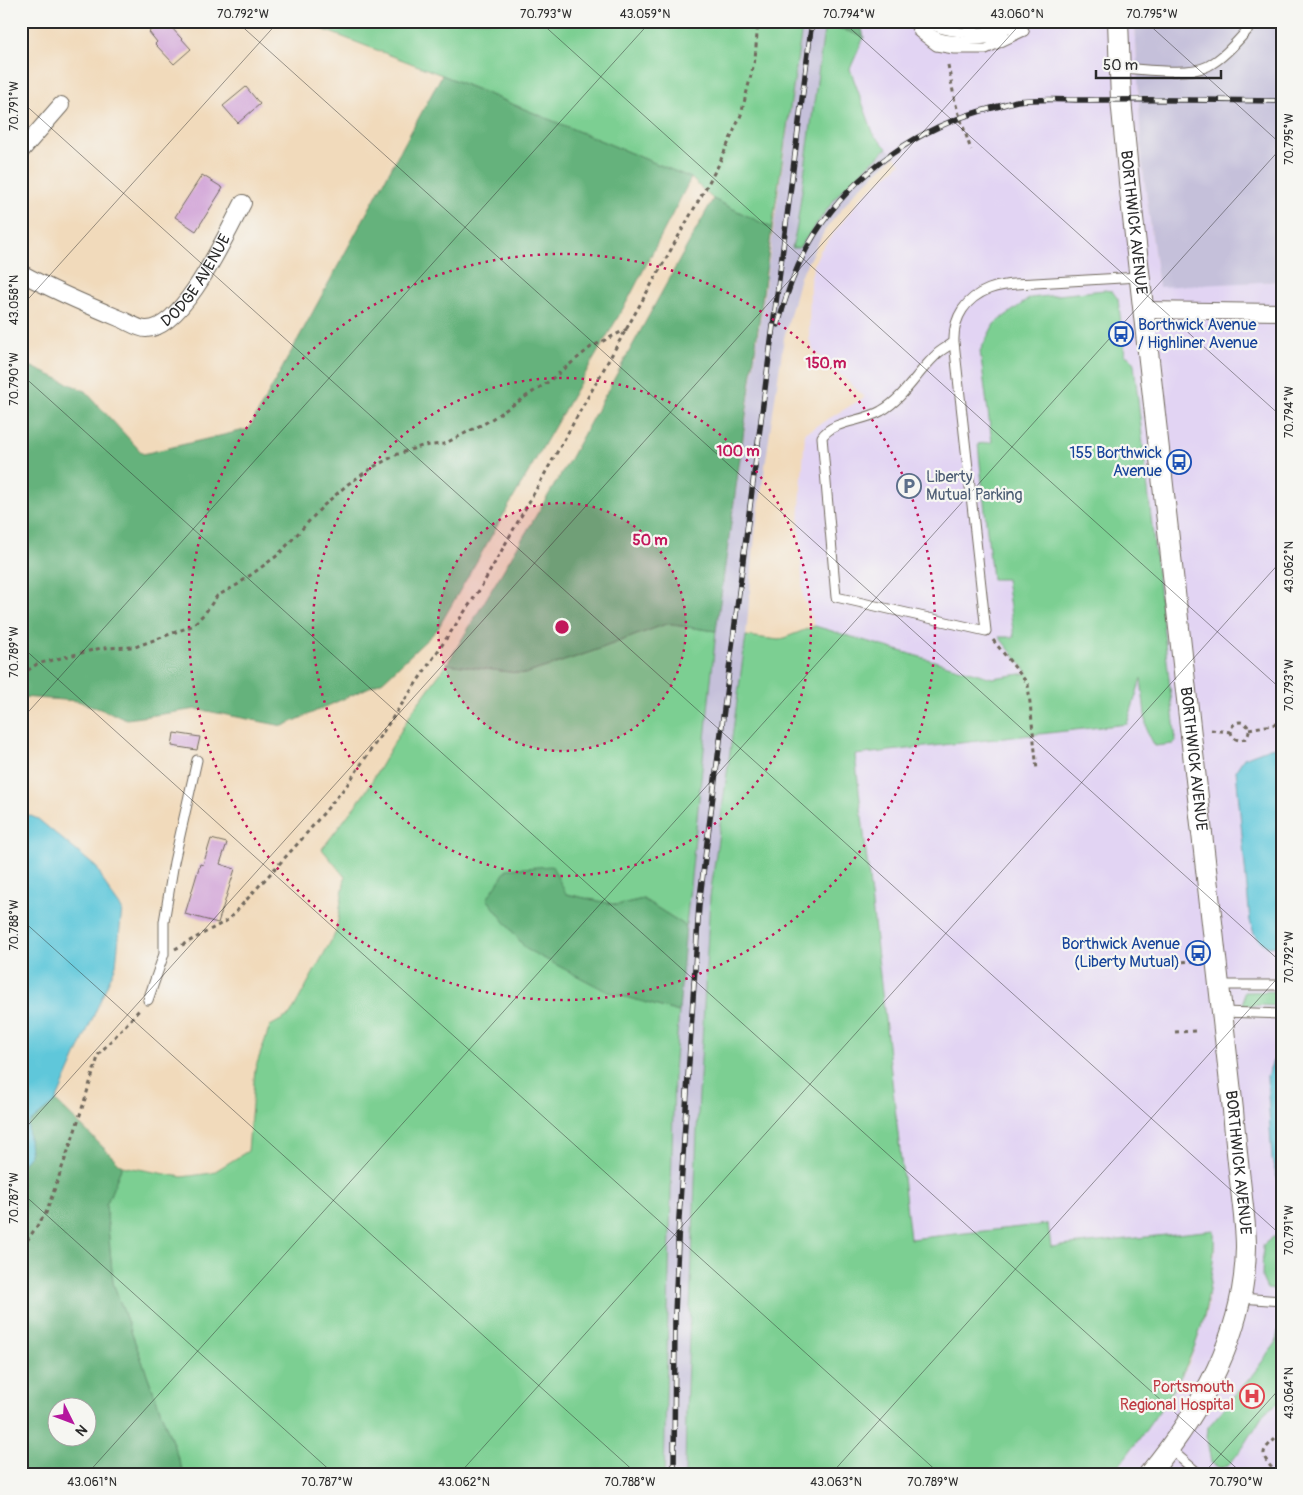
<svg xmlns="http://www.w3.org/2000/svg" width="1303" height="1495" font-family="Pangolin,sans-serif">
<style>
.built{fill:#e2d4f3}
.industrial{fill:#c5c0da}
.green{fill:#7ccf92;stroke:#547d5e}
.forest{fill:#65b27c;stroke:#486e54;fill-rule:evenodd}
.water{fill:#5ec7da;stroke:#447982}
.building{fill:#d1a3d7}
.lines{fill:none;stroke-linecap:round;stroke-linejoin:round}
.service-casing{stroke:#70685d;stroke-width:11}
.minor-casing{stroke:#70685d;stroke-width:18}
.tertiary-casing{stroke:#70685d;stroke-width:22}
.path{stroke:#70685d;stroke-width:3;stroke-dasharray:4 4;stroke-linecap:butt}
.service{stroke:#fff;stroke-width:9}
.minor{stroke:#fff;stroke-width:16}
.tertiary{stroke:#fff;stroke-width:20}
.rail-casing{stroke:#2b2b2b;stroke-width:5.5}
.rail{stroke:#f6f6f2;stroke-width:4;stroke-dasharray:11;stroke-linecap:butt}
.ticks{fill:none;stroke:#2b2b2b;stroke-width:1;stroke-opacity:0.45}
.ring{fill:none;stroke:#c2185b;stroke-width:2.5;stroke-dasharray:2.5 5}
.labels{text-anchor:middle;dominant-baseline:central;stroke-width:4.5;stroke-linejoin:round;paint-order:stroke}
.street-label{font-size:16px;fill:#2b2b2b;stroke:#f6f6f2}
.transit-label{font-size:16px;fill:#164399;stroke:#f6f6f2;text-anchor:end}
.service-label{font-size:16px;fill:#4e5e75;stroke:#f6f6f2;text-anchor:start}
.health-label{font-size:16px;fill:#be3a42;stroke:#f6f6f2;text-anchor:end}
.centre{fill:#c2185b;stroke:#f6f6f2;stroke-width:2.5}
.ring-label{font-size:15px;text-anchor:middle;font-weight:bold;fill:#c2185b;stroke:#f6f6f2;stroke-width:4.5;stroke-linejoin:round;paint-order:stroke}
.neatline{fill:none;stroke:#2b2b2b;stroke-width:2}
.ticks-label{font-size:12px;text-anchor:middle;fill:#2b2b2b}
</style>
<rect width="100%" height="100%" fill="#f6f6f2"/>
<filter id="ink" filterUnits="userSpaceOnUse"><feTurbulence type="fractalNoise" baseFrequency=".02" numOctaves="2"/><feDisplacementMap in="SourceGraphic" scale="10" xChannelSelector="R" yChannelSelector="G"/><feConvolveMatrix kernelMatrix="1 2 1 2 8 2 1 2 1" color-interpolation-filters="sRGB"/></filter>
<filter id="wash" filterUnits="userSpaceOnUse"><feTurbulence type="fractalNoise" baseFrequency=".0096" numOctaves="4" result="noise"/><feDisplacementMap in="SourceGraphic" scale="20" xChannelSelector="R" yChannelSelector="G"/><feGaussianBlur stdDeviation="1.12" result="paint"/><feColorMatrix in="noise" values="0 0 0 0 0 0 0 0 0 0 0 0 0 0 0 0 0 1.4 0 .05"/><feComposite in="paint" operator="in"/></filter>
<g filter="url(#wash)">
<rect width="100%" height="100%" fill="#f1dabb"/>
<path class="built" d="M 860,21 L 1135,21 L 1142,162 L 1159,286 L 1282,281 L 1282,1237 L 1273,1237 L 1263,1245 L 1262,1278 L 1267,1288 L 1282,1290 L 1282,1474 L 1113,1474 L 1170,1396 L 1189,1363 L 1199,1336 L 1207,1308 L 1215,1250 L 1214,1230 L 1050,1247 L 1048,1224 L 910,1239 L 855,755 L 1127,724 L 1050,670 L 992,678 L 815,626 L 803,596 L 799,522 L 805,433 L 865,397 L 813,350 L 809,339 L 810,282 L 814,264 L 820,251 L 861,198 L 901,163 L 874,135 L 850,68 L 864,37 Z"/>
<g class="industrial">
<path d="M 803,21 L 825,21 L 797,226 L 792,248 L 799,248 L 840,192 L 887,148 L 895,156 L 856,191 L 825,230 L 800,277 L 784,338 L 755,534 L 746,636 L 710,897 L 686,1413 L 685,1474 L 664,1474 L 674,1071 L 686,926 L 716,631 Z"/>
<path d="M 1135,21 L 1282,21 L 1282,281 L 1159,287 L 1142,162 Z"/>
</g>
<g class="green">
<path d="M 301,21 L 803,21 L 772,228 L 713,199 L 691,178 L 442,75 Z"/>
<path d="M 825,23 L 864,37 L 850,69 L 874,135 L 887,148 L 840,192 L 799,248 L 792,248 L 797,226 Z"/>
<path d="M 1104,290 L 1112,291 L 1118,299 L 1125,355 L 1131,358 L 1134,364 L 1176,741 L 1173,744 L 1155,746 L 1147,732 L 1141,679 L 1127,724 L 855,755 L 910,1239 L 1048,1224 L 1051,1247 L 1214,1230 C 1215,1248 1213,1265 1210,1283 C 1202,1345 1181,1382 1145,1431 C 1134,1445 1124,1460 1113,1474 L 685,1474 L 686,1413 L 697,1131 L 710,897 L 746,636 L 779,640 L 815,626 L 992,678 L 1028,673 L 999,637 L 1014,637 L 1006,579 L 992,579 L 978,444 L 992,442 L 980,351 L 994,324 L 1030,298 Z"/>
<path d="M 666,624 L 716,631 L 686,926 L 643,899 L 617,905 L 566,894 L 608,992 L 679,1012 L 674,1071 L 664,1474 L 184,1474 L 113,1283 L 106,1205 L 122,1166 L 182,1177 L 212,1173 L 248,1151 L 255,1069 L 270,1026 L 290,1015 L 336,932 L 345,877 L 322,849 L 365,793 L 413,710 L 447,664 L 525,674 L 591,652 Z"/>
<path d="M 1282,991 L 1282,1006 L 1243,1005 L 1244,992 Z"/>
<path d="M 1273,1237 L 1282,1237 L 1282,1290 L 1267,1289 L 1262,1278 L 1263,1245 Z"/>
<path d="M 1282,1330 L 1282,1400 L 1265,1412 L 1244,1446 L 1228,1466 L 1220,1468 L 1211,1463 L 1207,1439 L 1208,1427 L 1250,1378 L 1276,1343 L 1278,1331 Z"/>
</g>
<g class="forest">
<path d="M 825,21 L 860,21 L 864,37 L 825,23 Z"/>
<path d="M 442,75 L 691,178 L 629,298 L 437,630 L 383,681 L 283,726 L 197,709 L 127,719 L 78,701 L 21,697 L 21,362 L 85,391 L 143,454 L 249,429 Z"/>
<path d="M 713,199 L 772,228 L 716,631 L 666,624 L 591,652 L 525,674 L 447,664 L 570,459 Z"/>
<path d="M 552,866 L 566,894 L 617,905 L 643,899 L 686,926 L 679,1012 L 608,992 L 526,949 L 487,899 L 507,869 Z"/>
<path d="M 56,1101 L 122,1166 L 106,1205 L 113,1283 L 184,1474 L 21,1474 L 21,1166 L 30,1155 L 28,1124 ZM 58,1408 L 88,1408 L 88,1438 L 58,1438 Z"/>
</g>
<g class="water">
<path d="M 1282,746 L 1282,942 L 1276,946 L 1268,947 L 1255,936 L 1250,921 L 1236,770 L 1244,758 L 1270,748 Z"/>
<path d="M 21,812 L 38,819 L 97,868 L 109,891 L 122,909 L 116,965 L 56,1101 L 28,1124 L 30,1155 L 21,1166 Z"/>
<path d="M 1282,1054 L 1282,1183 L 1278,1180 L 1272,1160 L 1267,1076 L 1273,1061 Z"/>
</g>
<g id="blocks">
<g class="building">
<path d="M 161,21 L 169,28 L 171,27 L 191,49 L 174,64 L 155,44 L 157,42 L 149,32 Z"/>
<path d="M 246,87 L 260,104 L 238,123 L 223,106 Z"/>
<path d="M 202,175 L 223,188 L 196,231 L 175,217 Z"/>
<path d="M 174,733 L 200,737 L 197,750 L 172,746 Z"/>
<path d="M 211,839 L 227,843 L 220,864 L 235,869 L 218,923 L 185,914 L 200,864 L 203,865 Z"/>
</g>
</g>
</g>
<g filter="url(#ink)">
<use href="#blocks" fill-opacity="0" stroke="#70685d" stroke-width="1"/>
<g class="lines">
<defs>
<g id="service">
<path d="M 913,21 L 919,33 L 936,46 L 954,49 L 986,49 L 1024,31"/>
<path d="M 917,21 C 922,27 928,33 935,36 C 949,44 989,40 1005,36"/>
<path d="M 924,21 C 948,35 977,33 1004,32"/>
<path d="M 936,21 L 983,23 L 1024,31"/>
<path d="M 1120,68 C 1143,69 1189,76 1208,66 C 1227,56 1241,36 1256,21"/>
<path d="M 954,342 C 948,347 940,350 935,356 C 916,374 904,398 881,411 C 863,422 833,420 822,437 L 836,597 L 986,631 L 954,342 C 953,317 966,298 989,289 C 1004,283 1020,284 1035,283 C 1070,281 1105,279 1139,277"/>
<path d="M 1219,985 L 1282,985"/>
<path d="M 148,1000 L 164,954 L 164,922 L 174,862 L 197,760"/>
<path d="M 1222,1012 L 1282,1014"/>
<path d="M 1241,1298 L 1282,1301"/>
<path d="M 1170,1449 L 1199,1474"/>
</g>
<g id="minor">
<path d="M 21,151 L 61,105"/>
<path id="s1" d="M 21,273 C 54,291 87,305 121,319 C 128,322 139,329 146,329 C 183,330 227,233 243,203"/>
<path d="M 1143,310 L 1282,312"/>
</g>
<g id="tertiary">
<path id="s2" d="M 1118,21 L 1121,99 L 1129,182 L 1233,1110 C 1235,1136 1238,1163 1241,1189 C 1243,1208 1246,1228 1246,1247 C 1245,1332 1202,1410 1149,1474"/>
</g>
</defs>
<use href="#service" class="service-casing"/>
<use href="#minor" class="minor-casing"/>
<use href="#tertiary" class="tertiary-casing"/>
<g class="path">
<path d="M 948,65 L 955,102 L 971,150"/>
<path d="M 993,640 L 1028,684 L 1037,770"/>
<path d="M 21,675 L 37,664 L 101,648 L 135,647 L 192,626 L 205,613 L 217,596 L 237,585 L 278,555 L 323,506 L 348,484 L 375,466 L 398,454 L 422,446 L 444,444 L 487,422 L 548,382 L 591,347 L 627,329"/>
<circle cx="1240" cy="731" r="9"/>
<path d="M 1249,729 L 1282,723"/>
<path d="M 1211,730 L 1231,732"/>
<path d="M 175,949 L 228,920 L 301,840 L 347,785 L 480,589 L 718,166 L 741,115 L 755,59 L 758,21"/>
<path d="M 1167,963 L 1194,961"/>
<path d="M 1175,1032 L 1197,1031"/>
<path d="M 21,1246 L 26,1242 L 46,1213 L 74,1134 L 99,1054 L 141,1008"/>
<path d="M 1277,1474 C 1257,1451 1261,1452 1282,1433"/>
</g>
<use href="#service" class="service"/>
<use href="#minor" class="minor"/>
<use href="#tertiary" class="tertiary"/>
<defs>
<g id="rail">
<path d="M 778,325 C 786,294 798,261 815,234 C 855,171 920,126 992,108 C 1000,106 1009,103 1017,101 C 1041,98 1066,100 1089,100 C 1153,99 1218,100 1282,101"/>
<path d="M 674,1474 L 675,1314 L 679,1218 L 699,905 L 812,21"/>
</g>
</defs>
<use href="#rail" class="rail-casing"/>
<use href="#rail" class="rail"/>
</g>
</g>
<path class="ticks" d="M 236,21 L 1282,963M 539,21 L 1282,690M 842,21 L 1282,417M 1145,21 L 1282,145M 21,101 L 1282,1236M 21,307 L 279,21M 21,374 L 1243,1474M 21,646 L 940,1474M 21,720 L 651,21M 21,919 L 637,1474M 21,1133 L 1023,21M 21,1192 L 334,1474M 21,1465 L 31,1474M 87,1474 L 1282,147M 459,1474 L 1282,560M 831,1474 L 1282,973M 1203,1474 L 1282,1386"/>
<circle cx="562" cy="627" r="124" fill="#c2185b" fill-opacity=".12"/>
<g class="ring">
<circle cx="562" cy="627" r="124"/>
<circle cx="562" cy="627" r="249"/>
<circle cx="562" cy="627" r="373"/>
</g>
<defs>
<symbol id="bus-ring" viewBox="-11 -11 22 22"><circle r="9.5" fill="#f6f6f2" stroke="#1a4fb4" stroke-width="1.5"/><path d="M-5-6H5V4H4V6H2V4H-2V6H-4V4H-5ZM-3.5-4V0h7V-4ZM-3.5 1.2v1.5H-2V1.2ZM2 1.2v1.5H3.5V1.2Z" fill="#1a4fb4"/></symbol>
<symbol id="parking-ring" viewBox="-11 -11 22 22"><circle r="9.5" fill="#f6f6f2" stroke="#5c6f8a" stroke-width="1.5"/><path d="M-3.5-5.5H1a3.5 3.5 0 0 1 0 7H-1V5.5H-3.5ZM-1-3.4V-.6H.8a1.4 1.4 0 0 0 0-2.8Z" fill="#5c6f8a"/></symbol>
<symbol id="hospital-ring" viewBox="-11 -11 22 22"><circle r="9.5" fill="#f6f6f2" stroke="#e0444e" stroke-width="1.5"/><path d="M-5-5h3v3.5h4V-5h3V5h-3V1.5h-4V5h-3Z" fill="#e0444e"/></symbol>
</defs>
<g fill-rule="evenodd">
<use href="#bus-ring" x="1107" y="320" width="28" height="28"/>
<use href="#bus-ring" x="1165" y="448" width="28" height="28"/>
<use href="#parking-ring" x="895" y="472" width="28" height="28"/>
<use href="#bus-ring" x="1184" y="939" width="28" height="28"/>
<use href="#hospital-ring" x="1238" y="1382" width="28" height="28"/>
</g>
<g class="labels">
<g class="street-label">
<text stroke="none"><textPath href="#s2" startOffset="202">BORTHWICK AVENUE</textPath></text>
<text stroke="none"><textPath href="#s1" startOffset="210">DODGE AVENUE</textPath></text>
<text stroke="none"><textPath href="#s2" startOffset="742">BORTHWICK AVENUE</textPath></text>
<text stroke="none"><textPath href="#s2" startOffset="1148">BORTHWICK AVENUE</textPath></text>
</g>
<g class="transit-label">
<text x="1138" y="325" text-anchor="start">Borthwick Avenue<tspan x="1138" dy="18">/ Highliner Avenue</tspan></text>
<text x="1162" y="453">155 Borthwick<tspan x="1162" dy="18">Avenue</tspan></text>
<text x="1180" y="944">Borthwick Avenue<tspan x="1180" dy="18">(Liberty Mutual)</tspan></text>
</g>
<g class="service-label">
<text x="926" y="477">Liberty<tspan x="926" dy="18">Mutual Parking</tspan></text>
</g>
<g class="health-label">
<text x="1234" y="1387">Portsmouth<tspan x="1234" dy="18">Regional Hospital</tspan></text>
</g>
</g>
<circle cx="562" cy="627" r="8" class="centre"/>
<g class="ring-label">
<text x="826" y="368">150 m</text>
<text x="738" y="456">100 m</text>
<text x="650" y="545">50 m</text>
</g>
<rect width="1303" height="1495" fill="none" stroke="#f6f6f2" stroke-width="55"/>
<g transform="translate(72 1422) rotate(132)"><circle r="24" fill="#f6f6f2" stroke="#a5a5a2"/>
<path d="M0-4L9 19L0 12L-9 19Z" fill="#b5179e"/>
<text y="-8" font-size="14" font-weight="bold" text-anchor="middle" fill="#2b2b2b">N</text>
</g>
<path d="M1096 70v8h125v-8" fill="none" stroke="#2b2b2b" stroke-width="2.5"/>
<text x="1103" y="70" font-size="15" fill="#2b2b2b" stroke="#f6f6f2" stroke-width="4" paint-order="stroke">50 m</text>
<rect x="28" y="28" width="1248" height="1440" class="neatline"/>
<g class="ticks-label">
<text x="243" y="18">70.792°W</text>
<text x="546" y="18">70.793°W</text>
<text x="645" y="18">43.059°N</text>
<text x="849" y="18">70.794°W</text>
<text x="1017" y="18">43.060°N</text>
<text x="1152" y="18">70.795°W</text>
<text transform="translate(14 106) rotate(-90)" y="4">70.791°W</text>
<text transform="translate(1289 139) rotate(-90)" y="4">70.795°W</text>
<text transform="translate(14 300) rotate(-90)" y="4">43.058°N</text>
<text transform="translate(14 379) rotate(-90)" y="4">70.790°W</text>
<text transform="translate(1289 412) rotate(-90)" y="4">70.794°W</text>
<text transform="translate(1289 567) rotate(-90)" y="4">43.062°N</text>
<text transform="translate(14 652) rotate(-90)" y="4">70.789°W</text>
<text transform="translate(1289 685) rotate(-90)" y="4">70.793°W</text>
<text transform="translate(14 925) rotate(-90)" y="4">70.788°W</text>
<text transform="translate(1289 957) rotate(-90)" y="4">70.792°W</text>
<text transform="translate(14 1198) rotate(-90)" y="4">70.787°W</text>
<text transform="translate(1289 1230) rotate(-90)" y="4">70.791°W</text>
<text transform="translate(1289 1393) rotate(-90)" y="4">43.064°N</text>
<text x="92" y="1486">43.061°N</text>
<text x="327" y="1486">70.787°W</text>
<text x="464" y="1486">43.062°N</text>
<text x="630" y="1486">70.788°W</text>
<text x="836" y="1486">43.063°N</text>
<text x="933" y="1486">70.789°W</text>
<text x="1236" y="1486">70.790°W</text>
</g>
</svg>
